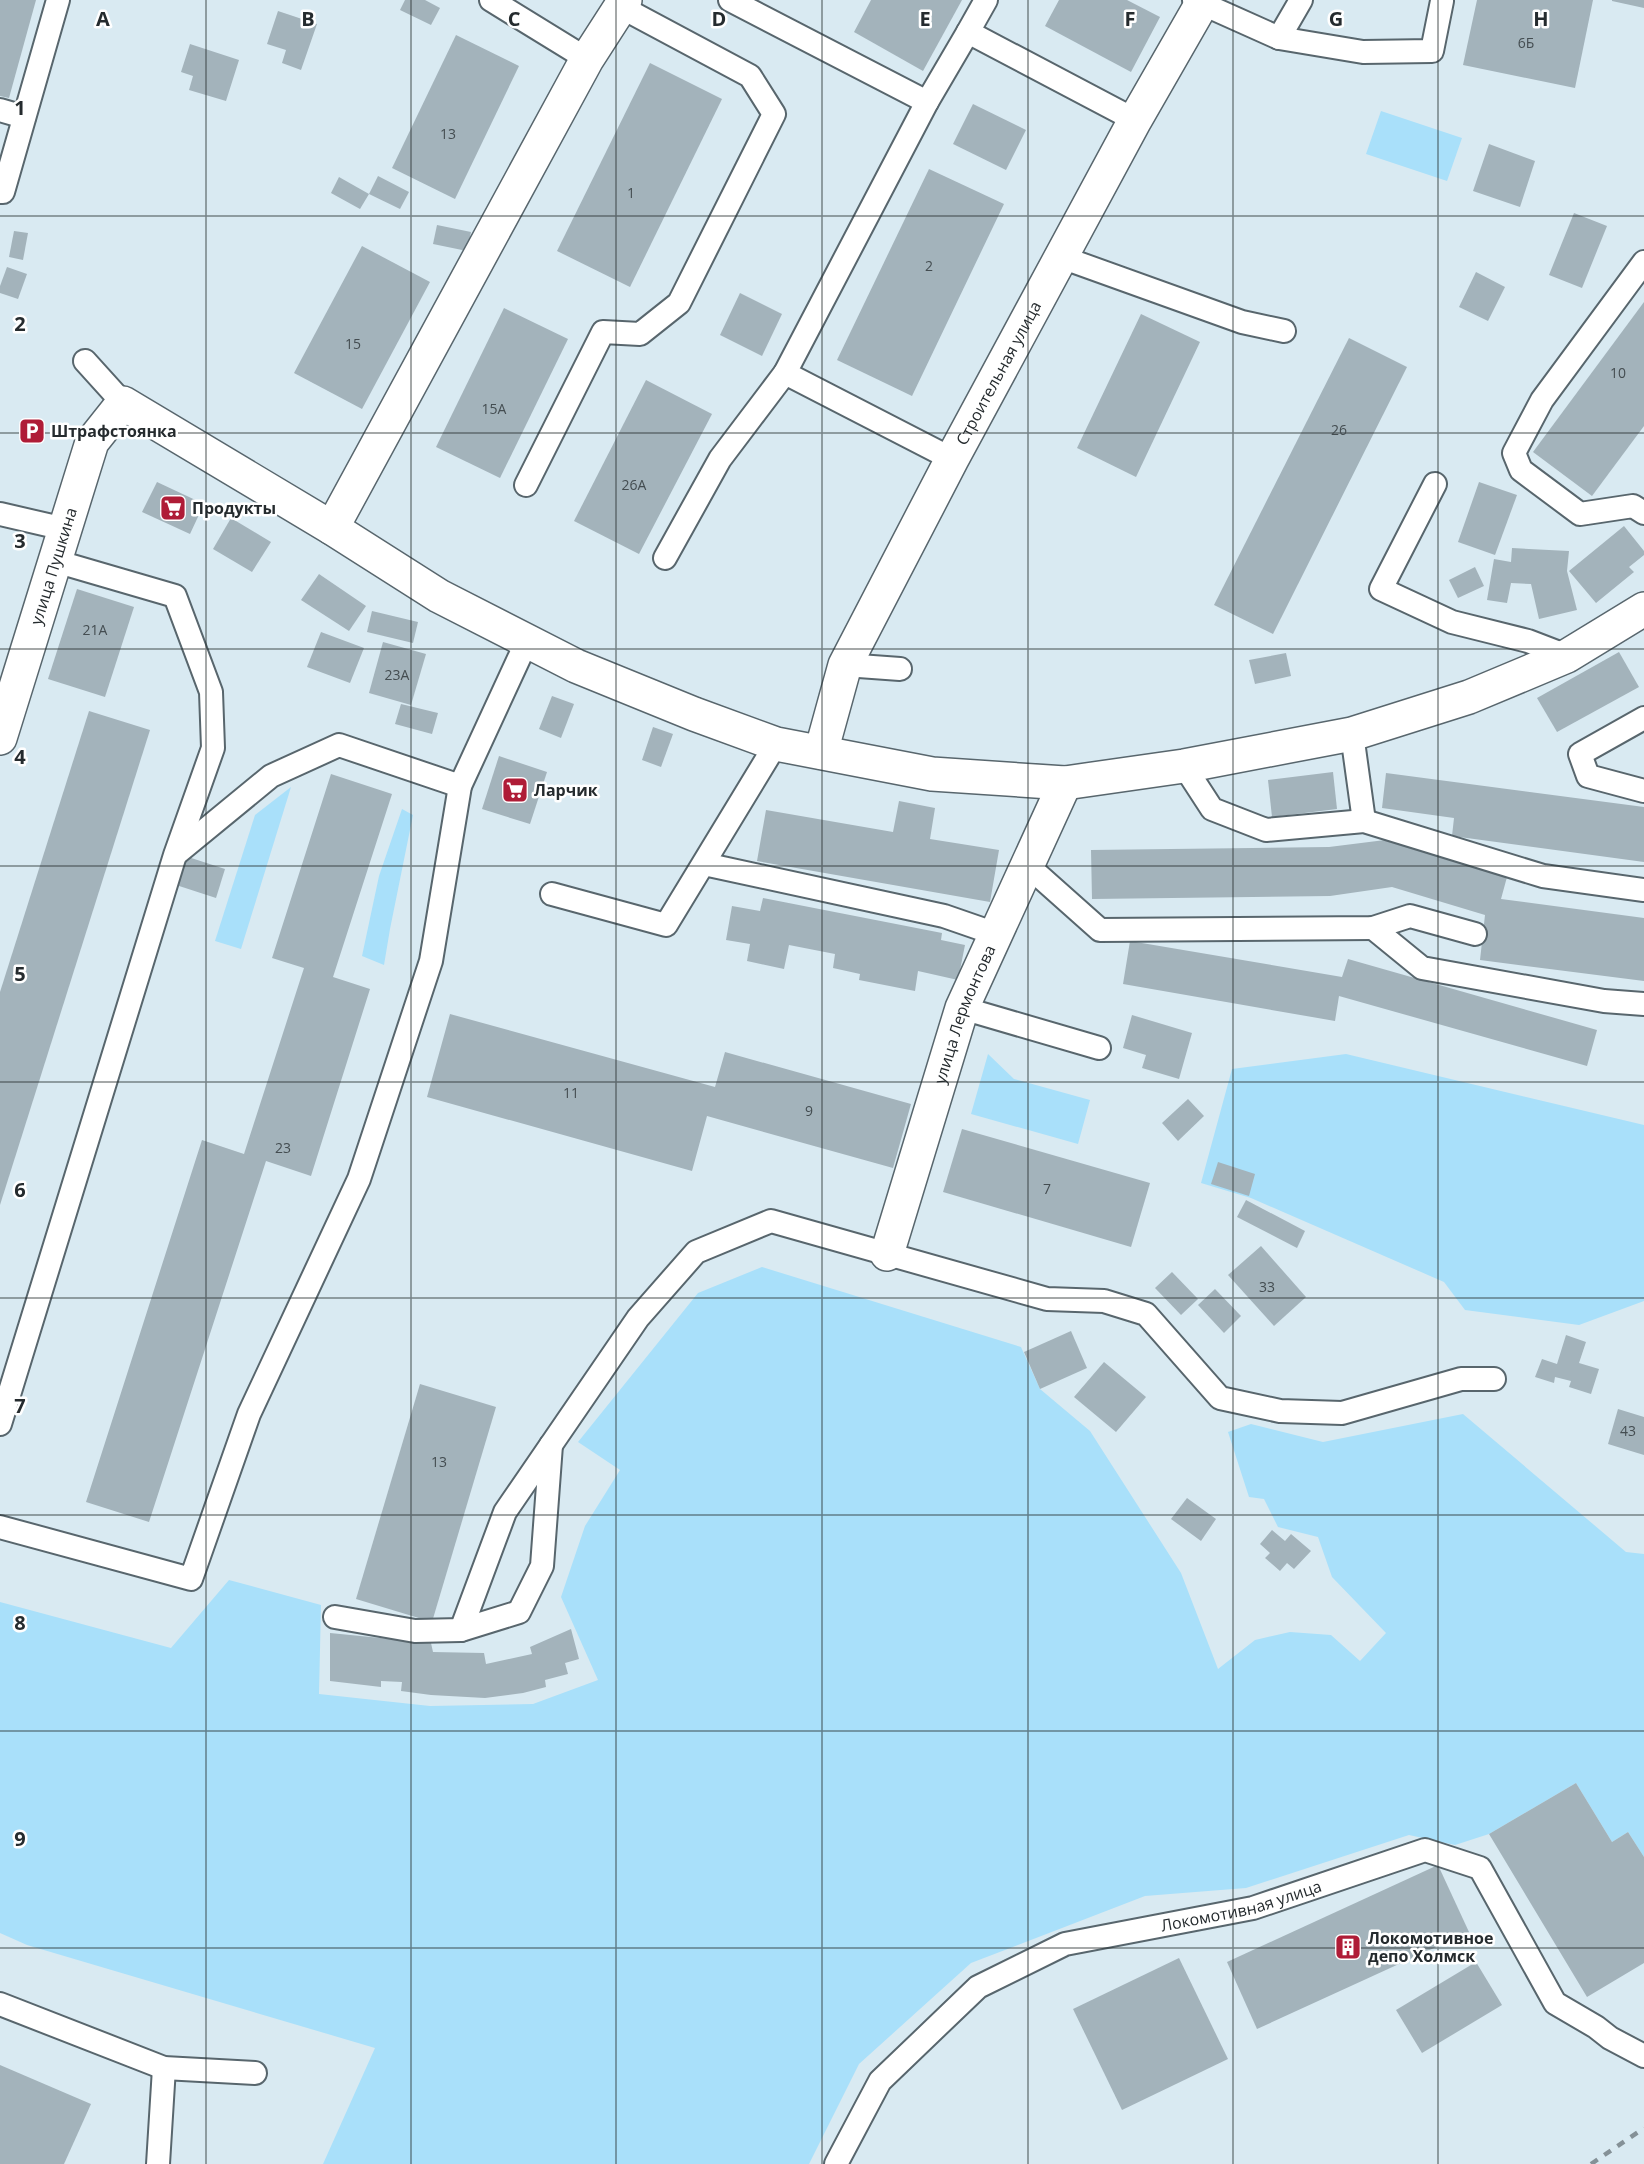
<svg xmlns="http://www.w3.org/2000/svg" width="1644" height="2164" font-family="'Open Sans',sans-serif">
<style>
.green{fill:#a9e0fa}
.building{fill:#a3b3bb}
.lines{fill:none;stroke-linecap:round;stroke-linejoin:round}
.lane-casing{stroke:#58666d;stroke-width:26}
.street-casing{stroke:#58666d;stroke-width:36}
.lane{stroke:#fff;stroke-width:22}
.street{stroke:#fff;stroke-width:33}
.rail{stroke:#859197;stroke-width:4.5;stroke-dasharray:8 8;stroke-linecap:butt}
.grid{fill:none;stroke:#252b2e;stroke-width:1.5;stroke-opacity:0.55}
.labels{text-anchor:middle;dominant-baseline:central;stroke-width:5;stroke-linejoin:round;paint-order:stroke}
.number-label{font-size:14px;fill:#444d51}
.street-label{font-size:16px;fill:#252b2e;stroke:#fff}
.poi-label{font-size:16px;font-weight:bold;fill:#252b2e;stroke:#fff;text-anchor:start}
.grid-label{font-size:20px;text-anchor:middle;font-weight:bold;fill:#252b2e;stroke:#fff;stroke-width:5;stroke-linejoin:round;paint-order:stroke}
</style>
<rect width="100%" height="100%" fill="#d9eaf2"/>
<g class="green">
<path d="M 1381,111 L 1462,138 L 1447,181 L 1366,154 Z"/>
<path d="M 291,787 L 241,949 L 215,941 L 255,815 Z"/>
<path d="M 402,809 L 413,815 L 390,929 L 384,965 L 362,956 L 379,876 Z"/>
<path d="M 988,1054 L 1014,1079 L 1090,1100 L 1078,1144 L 971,1114 Z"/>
<path d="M 1346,1054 L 1644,1125 L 1644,1301 L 1579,1325 L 1465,1310 L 1444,1282 L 1251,1198 L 1201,1183 L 1232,1069 Z"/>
<path d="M 762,1267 L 1021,1347 L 1040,1389 L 1090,1431 L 1181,1573 L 1218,1669 L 1255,1640 L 1290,1632 L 1331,1635 L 1360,1661 L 1386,1633 L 1332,1577 L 1318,1537 L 1278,1527 L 1264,1499 L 1249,1497 L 1228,1432 L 1251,1424 L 1323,1442 L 1463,1414 L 1626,1552 L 1644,1554 L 1644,1857 L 1628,1832 L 1612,1842 L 1576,1783 L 1489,1834 L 1455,1845 L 1409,1835 L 1246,1888 L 1145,1896 L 971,1963 L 859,2064 L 809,2164 L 323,2164 L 375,2048 L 27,1945 L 0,1933 L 0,1602 L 171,1648 L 229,1580 L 321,1605 L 319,1694 L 430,1706 L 533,1704 L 598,1680 L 561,1597 L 585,1526 L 620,1470 L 578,1442 L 698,1293 Z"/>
</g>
<g class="building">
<path d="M 0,0 L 36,0 L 9,98 L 0,96 Z"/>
<path d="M 405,0 L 425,0 L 440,8 L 431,25 L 400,10 Z"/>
<path d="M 871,0 L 962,0 L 923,71 L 854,32 Z"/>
<path d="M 1059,0 L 1127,0 L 1160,17 L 1131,72 L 1045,26 Z"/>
<path d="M 1477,0 L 1593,0 L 1575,88 L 1463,65 Z"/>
<path d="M 1612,0 L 1644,0 L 1644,8 L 1612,1 Z"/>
<path d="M 278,11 L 317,24 L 301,70 L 282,63 L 286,50 L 267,44 Z"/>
<path d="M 456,35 L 519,66 L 455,199 L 392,168 Z"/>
<path d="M 190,44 L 239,60 L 226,101 L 189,90 L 193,76 L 181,72 Z"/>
<path d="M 650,63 L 722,99 L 630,287 L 557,251 Z"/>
<path d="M 973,104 L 1026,130 L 1006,170 L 953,144 Z"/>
<path d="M 1489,144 L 1535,161 L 1520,207 L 1473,191 Z"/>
<path d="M 929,169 L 1004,204 L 912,396 L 837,360 Z"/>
<path d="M 378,176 L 409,192 L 400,209 L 369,194 Z"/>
<path d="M 339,177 L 369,194 L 360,209 L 331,193 Z"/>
<path d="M 1574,213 L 1607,226 L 1582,288 L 1549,275 Z"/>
<path d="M 437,225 L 471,232 L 467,251 L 433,244 Z"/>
<path d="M 14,231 L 28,233 L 23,260 L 9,257 Z"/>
<path d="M 362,246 L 430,282 L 362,409 L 294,373 Z"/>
<path d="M 7,267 L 27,274 L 18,299 L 0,293 L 0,286 Z"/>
<path d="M 1476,272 L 1505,287 L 1488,321 L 1459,307 Z"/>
<path d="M 740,293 L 782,314 L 762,356 L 720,335 Z"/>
<path d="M 1644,302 L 1644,426 L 1592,496 L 1533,452 Z"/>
<path d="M 504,308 L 568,339 L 500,478 L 436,447 Z"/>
<path d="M 1141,314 L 1200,342 L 1136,477 L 1077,448 Z"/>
<path d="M 1349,338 L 1407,367 L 1273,634 L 1214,605 Z"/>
<path d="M 646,380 L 712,414 L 639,554 L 574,521 Z"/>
<path d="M 157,482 L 204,504 L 190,534 L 142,512 Z"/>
<path d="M 1479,482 L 1517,495 L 1495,555 L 1458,542 Z"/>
<path d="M 231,518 L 271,542 L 252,572 L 213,549 Z"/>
<path d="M 1624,526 L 1644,551 L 1644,555 L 1629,567 L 1634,572 L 1596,603 L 1569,571 Z"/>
<path d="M 1512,548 L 1569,551 L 1567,571 L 1577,610 L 1539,619 L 1531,584 L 1511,583 L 1507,603 L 1487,600 L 1494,559 L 1511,562 Z"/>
<path d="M 1475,567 L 1484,586 L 1458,598 L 1449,580 Z"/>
<path d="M 319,574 L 366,606 L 349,631 L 301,600 Z"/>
<path d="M 77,589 L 134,607 L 105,697 L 48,679 Z"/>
<path d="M 372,611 L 418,622 L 413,643 L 367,632 Z"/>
<path d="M 321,632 L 364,648 L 350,683 L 307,667 Z"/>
<path d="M 383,642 L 426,654 L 411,705 L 369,693 Z"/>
<path d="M 1619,652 L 1639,687 L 1557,732 L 1537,698 Z"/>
<path d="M 1286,653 L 1291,676 L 1255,684 L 1249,660 Z"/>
<path d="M 552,696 L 574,704 L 561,738 L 539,729 Z"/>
<path d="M 401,704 L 438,713 L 432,734 L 395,724 Z"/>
<path d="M 89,711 L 150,730 L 0,1205 L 0,992 Z"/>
<path d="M 653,727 L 673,734 L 661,767 L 642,760 Z"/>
<path d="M 499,756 L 547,772 L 530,824 L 482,809 Z"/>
<path d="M 1333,772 L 1337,809 L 1272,817 L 1268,780 Z"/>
<path d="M 1386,773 L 1644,807 L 1644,862 L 1452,836 L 1454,818 L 1382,808 Z"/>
<path d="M 331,774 L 392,794 L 333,977 L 370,989 L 311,1176 L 266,1161 L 149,1522 L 86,1502 L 202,1140 L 244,1154 L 304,968 L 272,958 Z"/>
<path d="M 899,801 L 935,808 L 930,839 L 999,850 L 990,902 L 757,861 L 766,810 L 893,832 Z"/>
<path d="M 1385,840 L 1507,877 L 1501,899 L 1644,918 L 1644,981 L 1480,960 L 1485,915 L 1392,887 L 1330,896 L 1092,899 L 1091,850 L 1329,847 Z"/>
<path d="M 182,855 L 225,869 L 216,898 L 173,884 Z"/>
<path d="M 763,898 L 942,933 L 941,940 L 965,945 L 958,980 L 918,971 L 915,991 L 859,980 L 860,974 L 833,968 L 835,954 L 789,945 L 784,969 L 747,961 L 750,944 L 726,940 L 732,906 L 760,911 Z"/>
<path d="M 1130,941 L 1342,977 L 1348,959 L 1597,1030 L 1587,1066 L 1339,996 L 1335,1021 L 1123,984 Z"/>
<path d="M 450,1014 L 715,1087 L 725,1052 L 911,1104 L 893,1168 L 707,1116 L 692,1171 L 427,1097 Z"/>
<path d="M 1132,1015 L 1192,1033 L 1179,1079 L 1142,1068 L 1146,1055 L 1123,1048 Z"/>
<path d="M 1188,1099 L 1204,1116 L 1178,1141 L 1162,1123 Z"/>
<path d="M 962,1129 L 1150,1183 L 1131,1247 L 943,1192 Z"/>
<path d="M 1218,1162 L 1255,1174 L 1249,1196 L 1211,1184 Z"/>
<path d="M 1246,1200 L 1305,1231 L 1297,1248 L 1237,1217 Z"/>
<path d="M 1261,1246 L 1306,1297 L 1274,1326 L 1228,1275 Z"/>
<path d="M 1172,1272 L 1198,1299 L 1181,1315 L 1155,1288 Z"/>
<path d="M 1215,1289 L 1241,1316 L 1224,1333 L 1198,1305 Z"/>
<path d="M 1071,1331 L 1087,1368 L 1040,1389 L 1024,1352 Z"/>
<path d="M 1566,1335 L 1586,1342 L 1579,1363 L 1599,1369 L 1591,1394 L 1569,1387 L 1571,1381 L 1555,1377 L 1554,1383 L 1535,1377 L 1542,1359 L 1557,1364 Z"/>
<path d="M 1104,1362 L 1146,1397 L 1116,1432 L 1074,1397 Z"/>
<path d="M 420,1384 L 496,1407 L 432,1622 L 356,1599 Z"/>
<path d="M 1618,1409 L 1644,1417 L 1644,1455 L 1608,1444 Z"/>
<path d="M 1187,1498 L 1216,1519 L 1201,1541 L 1171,1519 Z"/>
<path d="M 1272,1530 L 1285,1541 L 1291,1534 L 1311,1551 L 1294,1569 L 1287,1563 L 1280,1571 L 1265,1558 L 1270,1553 L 1260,1544 Z"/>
<path d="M 571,1629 L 579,1659 L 565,1663 L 568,1674 L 545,1680 L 546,1687 L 523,1693 L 485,1698 L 431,1695 L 401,1691 L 402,1682 L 381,1681 L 381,1687 L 330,1681 L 330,1633 L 431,1643 L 433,1652 L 484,1653 L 486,1664 L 532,1654 L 530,1647 Z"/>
<path d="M 1576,1783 L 1612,1842 L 1628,1832 L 1644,1857 L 1644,1963 L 1587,1997 L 1489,1834 Z"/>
<path d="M 1438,1865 L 1469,1932 L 1257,2029 L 1227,1962 Z"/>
<path d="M 1179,1958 L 1228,2059 L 1122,2110 L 1073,2009 Z"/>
<path d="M 1476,1962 L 1502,2005 L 1422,2053 L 1396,2010 Z"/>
<path d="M 0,2065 L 91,2104 L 64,2164 L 0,2164 Z"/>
</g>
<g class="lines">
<defs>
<g id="lane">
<path d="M 491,0 L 587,59"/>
<path d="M 730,0 L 927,102 L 968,32 L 1135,120"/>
<path d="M 1194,0 L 1279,38 L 1363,52 L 1432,51 L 1442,1"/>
<path d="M 968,32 L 986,0"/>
<path d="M 1279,38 L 1301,0"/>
<path d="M 927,102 L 785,373 L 952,459"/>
<path d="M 0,110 L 24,117"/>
<path d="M 0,192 L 3,192 L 58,0"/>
<path d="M 1061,257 L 1242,322 L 1284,331"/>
<path d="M 1644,262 L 1542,400 L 1514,453 L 1521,470 L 1580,514 L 1633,506 L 1644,513"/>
<path d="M 85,361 L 123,403"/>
<path d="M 1435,484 L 1381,589 L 1452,622 L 1528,641 L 1567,656"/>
<path d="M 526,485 L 603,332 L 640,334 L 679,303 L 774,114 L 750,76 L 621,7"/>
<path d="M 0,514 L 65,529"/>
<path d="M 665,558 L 720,459 L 785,373"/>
<path d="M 845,665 L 900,669"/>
<path d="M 1644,718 L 1580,754 L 1588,776 L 1644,791"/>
<path d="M 1352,734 L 1364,821"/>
<path d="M 1184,766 L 1212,809 L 1266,830 L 1364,821 L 1543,876 L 1644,890"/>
<path d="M 176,854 L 271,776 L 339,745 L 460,786"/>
<path d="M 704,864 L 944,916 L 996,934"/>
<path d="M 1027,865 L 1100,930 L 1373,928 L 1410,916 L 1475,934"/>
<path d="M 552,894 L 666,925 L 776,744"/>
<path d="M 1373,928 L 1422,968 L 1604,1001 L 1644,1004"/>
<path d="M 962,1008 L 1099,1048"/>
<path d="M 0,1424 L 175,855 L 213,748 L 211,692 L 175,596 L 55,561"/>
<path d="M 0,1527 L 191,1579 L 249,1414 L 359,1179 L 431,961 L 460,786 L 527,641"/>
<path d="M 335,1617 L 415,1631 L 461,1630 L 519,1612 L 542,1566 L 551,1445"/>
<path d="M 461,1630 L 505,1512 L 638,1318 L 696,1252 L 771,1221 L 1047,1299 L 1104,1301 L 1146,1314 L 1220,1398 L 1280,1411 L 1342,1413 L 1461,1379 L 1494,1379"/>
<path d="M 0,2004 L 164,2068 L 255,2073"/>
<path d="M 158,2164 L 164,2068"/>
<path id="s1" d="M 836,2164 L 880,2081 L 978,1987 L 1065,1944 L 1253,1908 L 1425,1850 L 1480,1868 L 1555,2003 L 1596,2027 L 1610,2038 L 1644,2056"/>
</g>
<g id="street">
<path d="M 332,528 L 587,59 L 625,0"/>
<path id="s2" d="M 0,738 L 92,442 L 123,403 L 332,528 L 439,596 L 576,666 L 694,714 L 776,744 L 932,774 L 1065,783 L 1184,766 L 1352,734 L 1469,697 L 1567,656 L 1644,609"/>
<path id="s3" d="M 821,752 L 845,665 L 952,459 L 1135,120 L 1201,5"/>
<path id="s4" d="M 887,1254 L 962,1008 L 1065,783"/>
</g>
</defs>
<use href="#lane" class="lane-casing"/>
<use href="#street" class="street-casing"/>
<use href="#lane" class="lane"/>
<use href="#street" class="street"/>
<path class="rail" d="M 1591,2164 L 1644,2128"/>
</g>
<path class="grid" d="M 206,0 L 206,2164M 411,0 L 411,2164M 616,0 L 616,2164M 822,0 L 822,2164M 1028,0 L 1028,2164M 1233,0 L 1233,2164M 1438,0 L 1438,2164M 0,216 L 1644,216M 0,433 L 1644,433M 0,649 L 1644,649M 0,866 L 1644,866M 0,1082 L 1644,1082M 0,1298 L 1644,1298M 0,1515 L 1644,1515M 0,1731 L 1644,1731M 0,1948 L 1644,1948"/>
<defs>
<symbol id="parking-square" viewBox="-11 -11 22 22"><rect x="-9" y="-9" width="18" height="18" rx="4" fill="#af1c37" stroke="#fff"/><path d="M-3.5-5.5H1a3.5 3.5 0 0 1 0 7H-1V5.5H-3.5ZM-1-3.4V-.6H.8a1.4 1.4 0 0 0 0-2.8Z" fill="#fff"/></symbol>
<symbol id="supermarket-square" viewBox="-11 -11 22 22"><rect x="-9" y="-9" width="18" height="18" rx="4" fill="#af1c37" stroke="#fff"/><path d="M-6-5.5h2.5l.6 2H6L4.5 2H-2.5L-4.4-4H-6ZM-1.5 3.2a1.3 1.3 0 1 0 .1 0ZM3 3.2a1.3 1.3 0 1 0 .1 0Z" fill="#fff"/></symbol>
<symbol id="building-square" viewBox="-11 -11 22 22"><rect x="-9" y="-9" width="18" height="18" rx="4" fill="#af1c37" stroke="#fff"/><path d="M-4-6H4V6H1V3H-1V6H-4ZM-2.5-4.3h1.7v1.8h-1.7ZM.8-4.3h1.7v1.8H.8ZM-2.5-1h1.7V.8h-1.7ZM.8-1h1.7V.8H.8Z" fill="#fff"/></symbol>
</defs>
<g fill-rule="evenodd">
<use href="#parking-square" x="17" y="416" width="30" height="30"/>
<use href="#supermarket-square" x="158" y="493" width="30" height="30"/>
<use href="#supermarket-square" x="500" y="775" width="30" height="30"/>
<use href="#building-square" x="1333" y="1932" width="30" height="30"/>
</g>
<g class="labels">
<g class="number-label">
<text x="1526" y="42">6Б</text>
<text x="448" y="133">13</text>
<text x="631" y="192">1</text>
<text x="929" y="265">2</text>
<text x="353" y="343">15</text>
<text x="1618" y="372">10</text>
<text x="494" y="408">15А</text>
<text x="1339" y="429">26</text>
<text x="634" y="484">26А</text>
<text x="95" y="629">21А</text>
<text x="397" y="674">23А</text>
<text x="571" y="1092">11</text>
<text x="809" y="1110">9</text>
<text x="283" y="1147">23</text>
<text x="1047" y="1188">7</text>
<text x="1267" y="1286">33</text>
<text x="1628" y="1430">43</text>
<text x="439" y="1461">13</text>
</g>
<g class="street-label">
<text stroke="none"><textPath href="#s3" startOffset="420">Строительная улица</textPath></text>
<text stroke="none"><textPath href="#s2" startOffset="180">улица Пушкина</textPath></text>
<text stroke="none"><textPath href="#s4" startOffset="252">улица Лермонтова</textPath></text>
<text stroke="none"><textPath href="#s1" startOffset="507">Локомотивная улица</textPath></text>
</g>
<g class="poi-label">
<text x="51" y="431">Штрафстоянка</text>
<text x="192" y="508">Продукты</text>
<text x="534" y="790">Ларчик</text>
<text x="1368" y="1938">Локомотивное<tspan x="1368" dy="18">депо Холмск</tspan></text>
</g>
</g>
<g class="grid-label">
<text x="103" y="26">A</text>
<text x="308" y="26">B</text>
<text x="514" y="26">C</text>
<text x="719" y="26">D</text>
<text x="925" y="26">E</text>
<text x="1130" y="26">F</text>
<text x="1336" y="26">G</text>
<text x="1541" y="26">H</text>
<text x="20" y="115">1</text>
<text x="20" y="331">2</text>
<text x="20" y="548">3</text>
<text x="20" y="764">4</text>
<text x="20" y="981">5</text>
<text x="20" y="1197">6</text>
<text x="20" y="1413">7</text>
<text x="20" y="1630">8</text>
<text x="20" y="1846">9</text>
</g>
</svg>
